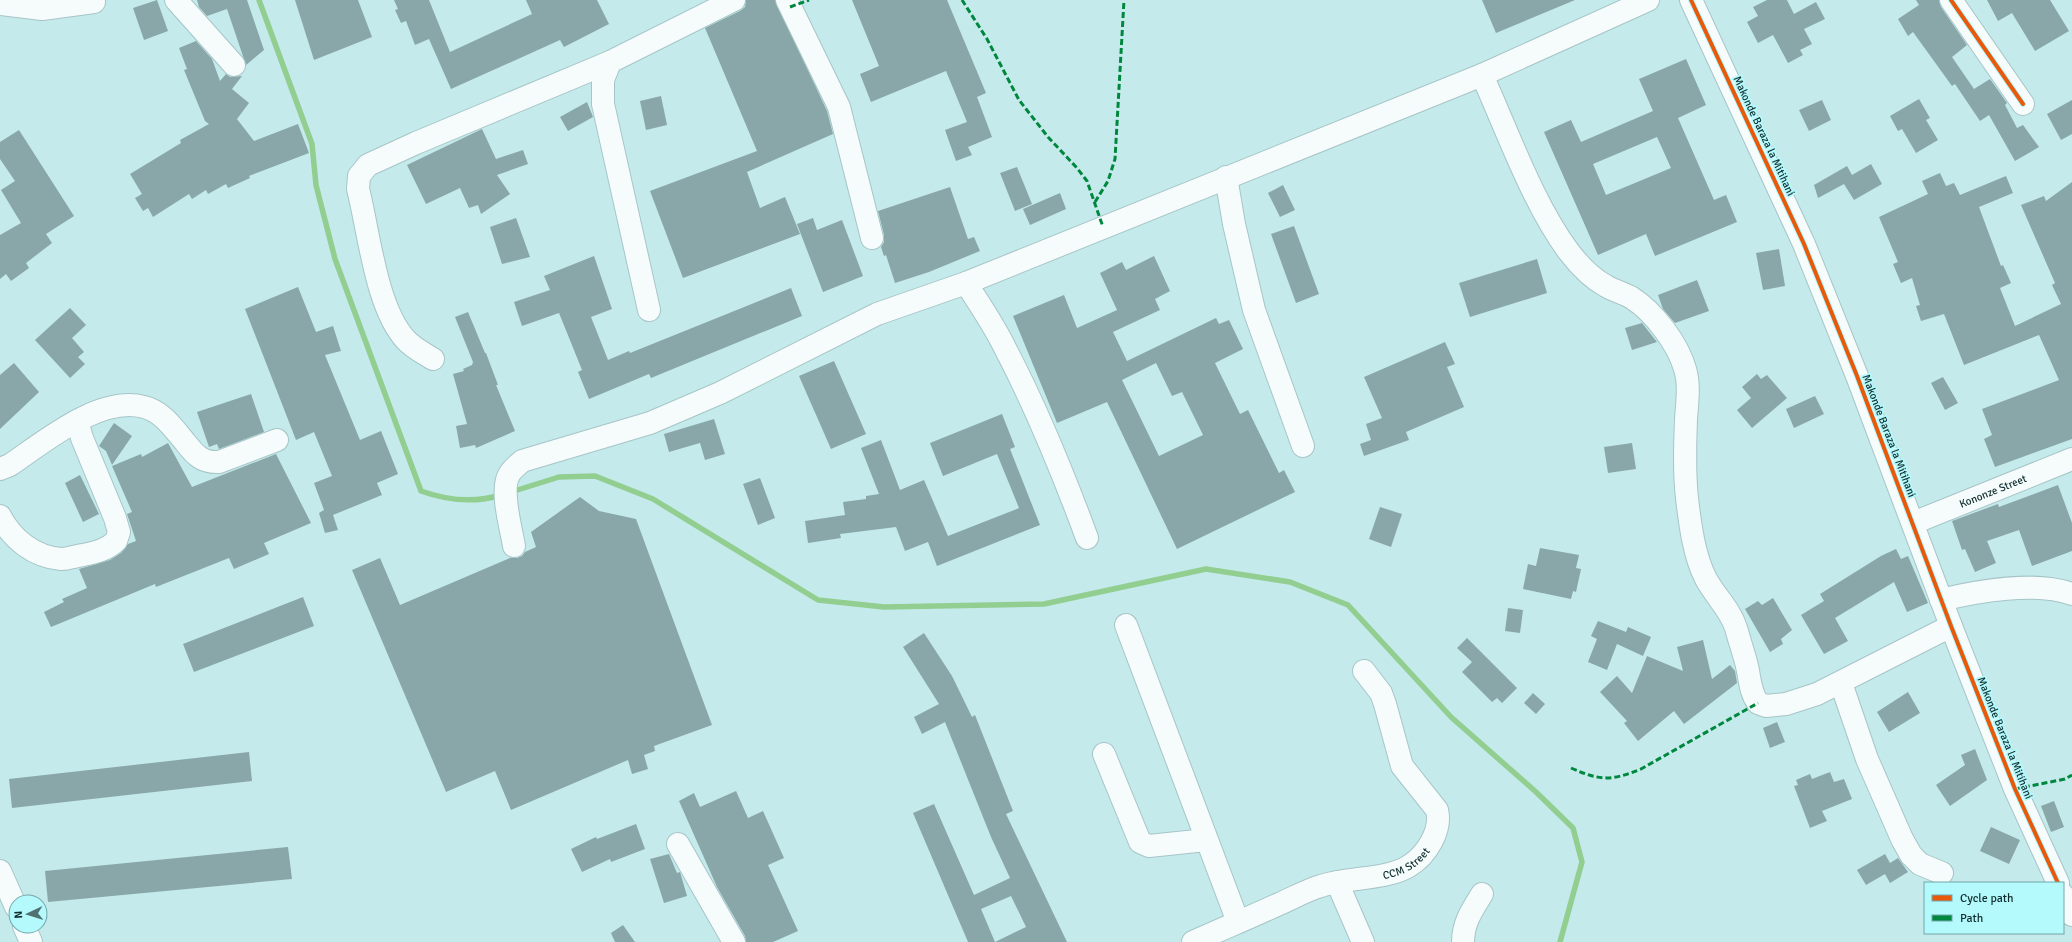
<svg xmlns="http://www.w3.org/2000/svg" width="2072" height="942" font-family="Signika,sans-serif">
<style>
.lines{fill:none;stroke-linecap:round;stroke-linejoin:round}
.stream{stroke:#92ce90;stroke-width:5.5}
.building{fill:#89a7a8;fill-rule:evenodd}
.minor-casing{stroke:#a7c5c7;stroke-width:24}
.minor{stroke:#f6fcfc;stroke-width:22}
.quiet{stroke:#00873e;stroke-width:3;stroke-dasharray:6 3;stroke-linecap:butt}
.cycleway-casing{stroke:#b4f9fc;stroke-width:6}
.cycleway{stroke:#e8590c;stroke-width:4}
.labels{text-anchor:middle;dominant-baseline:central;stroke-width:3.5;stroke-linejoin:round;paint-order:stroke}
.street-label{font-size:11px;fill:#122f30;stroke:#b4f9fc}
</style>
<rect width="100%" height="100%" fill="#c4eaec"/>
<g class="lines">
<g class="stream">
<path d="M 259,0 L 312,144 L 316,185 L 335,259 L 421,491 C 446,500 475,503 501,495"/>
<path d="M 511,492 L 559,477 L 595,476 L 653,499 L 818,600 L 884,607 L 1044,604 L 1206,569 L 1290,582 L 1348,605 L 1451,717 L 1536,792 L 1573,828 L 1582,862 L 1560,942"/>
</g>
</g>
<g class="building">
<path d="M 157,0 L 168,31 L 144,40 L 133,8 Z"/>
<path d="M 197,0 L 247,0 L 264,50 L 246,65 L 227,9 L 207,16 L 199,7 Z"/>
<path d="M 295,0 L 358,0 L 372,37 L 314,60 Z"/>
<path d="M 394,0 L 429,0 L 450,52 L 532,14 L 526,0 L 597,0 L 609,24 L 564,47 L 560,40 L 451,89 L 429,39 L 415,45 L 406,21 L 401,23 L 395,10 L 398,9 Z"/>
<path d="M 746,0 L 775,0 L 827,111 L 833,134 L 747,172 L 760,208 L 785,197 L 800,234 L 683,278 L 650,191 L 757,151 L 705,28 L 740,11 L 745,7 Z"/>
<path d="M 852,0 L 947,0 L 986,93 L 977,97 L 992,137 L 968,147 L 972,155 L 956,161 L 945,130 L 967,122 L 946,71 L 871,102 L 860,74 L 879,66 Z"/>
<path d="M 1482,0 L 1575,0 L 1496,33 Z"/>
<path d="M 1767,0 L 1787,0 L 1794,14 L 1816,2 L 1825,19 L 1804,29 L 1812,44 L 1800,50 L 1803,55 L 1788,63 L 1773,35 L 1758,43 L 1747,22 L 1758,16 L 1753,7 Z"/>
<path d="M 1916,0 L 1939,0 L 1941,7 L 1967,45 L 1952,57 L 1974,89 L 1990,79 L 2007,103 L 2005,105 L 2017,128 L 2023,125 L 2039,147 L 2015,161 L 1989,115 L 1980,121 L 1955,84 L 1952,86 L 1913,32 L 1908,36 L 1898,19 L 1919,5 Z"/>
<path d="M 1987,0 L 2050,0 L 2069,31 L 2035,51 L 2012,13 L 1998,21 Z"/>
<path d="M 196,41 L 212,59 L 220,81 L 226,74 L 230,77 L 242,76 L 232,89 L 249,103 L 237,119 L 254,141 L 298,124 L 309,153 L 249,176 L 250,178 L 228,188 L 226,184 L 208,194 L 206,190 L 192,199 L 189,194 L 153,217 L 148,208 L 143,211 L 135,198 L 142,194 L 130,174 L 181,143 L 180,140 L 209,124 L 205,121 L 184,70 L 187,69 L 179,48 Z"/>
<path d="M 1686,59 L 1706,105 L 1678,118 L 1714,200 L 1726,195 L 1737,222 L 1655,256 L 1646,234 L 1598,255 L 1544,132 L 1571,120 L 1581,142 L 1653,111 L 1639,79 ZM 1657,137 L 1671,168 L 1606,195 L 1593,164 Z"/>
<path d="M 661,96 L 667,125 L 646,130 L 640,101 Z"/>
<path d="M 1919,99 L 1930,118 L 1926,120 L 1938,140 L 1916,153 L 1902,129 L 1898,131 L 1890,116 Z"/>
<path d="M 1822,100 L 1831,120 L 1809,131 L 1799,110 Z"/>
<path d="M 2072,100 L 2072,134 L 2061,140 L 2047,114 Z"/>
<path d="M 587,102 L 593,117 L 568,131 L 560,117 Z"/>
<path d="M 482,129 L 496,159 L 523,150 L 528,164 L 497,175 L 510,194 L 481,214 L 478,205 L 469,208 L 460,188 L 426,204 L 407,165 Z"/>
<path d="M 19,130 L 74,216 L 46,234 L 52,243 L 26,263 L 29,268 L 11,281 L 6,274 L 0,279 L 0,235 L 21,223 L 1,190 L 15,181 L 0,159 L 0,142 Z"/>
<path d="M 1871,164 L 1882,184 L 1854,200 L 1844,184 L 1818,198 L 1814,185 L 1847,166 L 1852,175 Z"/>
<path d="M 1017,167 L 1032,204 L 1015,211 L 1000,173 Z"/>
<path d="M 1940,173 L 1946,186 L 1954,183 L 1960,195 L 2006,176 L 2013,193 L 1979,207 L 2001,266 L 2003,265 L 2011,283 L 2000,288 L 2015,326 L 2061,304 L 2052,285 L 2055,283 L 2021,205 L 2044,196 L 2046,201 L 2072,182 L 2072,439 L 1995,467 L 1984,439 L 1992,435 L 1982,409 L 2059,380 L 2039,335 L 1964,365 L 1944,314 L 1921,321 L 1916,306 L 1920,305 L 1912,278 L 1901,283 L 1893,264 L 1898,262 L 1879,217 L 1928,194 L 1922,181 Z"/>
<path d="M 1283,185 L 1295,210 L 1280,217 L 1268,193 Z"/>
<path d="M 950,187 L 968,239 L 974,237 L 980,251 L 929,272 L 895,283 L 886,255 L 884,256 L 881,247 L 884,242 L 884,235 L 878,211 Z"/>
<path d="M 1060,193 L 1066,209 L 1030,225 L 1023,209 Z"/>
<path d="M 516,218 L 530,257 L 502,264 L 490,227 Z"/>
<path d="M 813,218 L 817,230 L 842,220 L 863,276 L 823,292 L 797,224 Z"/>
<path d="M 1294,226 L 1319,294 L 1296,303 L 1271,234 Z"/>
<path d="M 1779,249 L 1785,286 L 1763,290 L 1756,253 Z"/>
<path d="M 594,256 L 612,309 L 591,317 L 608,360 L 629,351 L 630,353 L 791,288 L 802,316 L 651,378 L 649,374 L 589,399 L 578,372 L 582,370 L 559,313 L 522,326 L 514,302 L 550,290 L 544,276 Z"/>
<path d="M 1154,256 L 1170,291 L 1155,299 L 1160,310 L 1113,332 L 1127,361 L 1216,318 L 1219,324 L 1229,320 L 1243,349 L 1215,363 L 1240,414 L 1248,410 L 1279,473 L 1284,470 L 1295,492 L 1177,549 L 1107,402 L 1057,423 L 1013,316 L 1064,295 L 1077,328 L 1117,310 L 1100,273 L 1122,262 L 1126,270 ZM 1156,363 L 1172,396 L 1182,392 L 1203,435 L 1159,456 L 1122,380 Z"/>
<path d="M 1537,259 L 1547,293 L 1470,317 L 1459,283 Z"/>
<path d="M 1697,280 L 1709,311 L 1675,323 L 1663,309 L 1658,295 Z"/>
<path d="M 298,287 L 316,332 L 333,326 L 341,351 L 325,355 L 360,440 L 381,431 L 398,474 L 377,483 L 382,495 L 333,515 L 338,530 L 325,533 L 319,513 L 324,510 L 314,483 L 332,476 L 314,432 L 296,440 L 245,309 Z"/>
<path d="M 70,308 L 86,325 L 72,338 L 84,352 L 78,357 L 85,364 L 70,378 L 35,340 Z"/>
<path d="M 468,312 L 485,353 L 486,353 L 498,385 L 496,385 L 515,431 L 476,448 L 475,445 L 460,448 L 456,426 L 467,424 L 453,374 L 464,371 L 463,369 L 472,365 L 473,362 L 455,317 Z"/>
<path d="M 1642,323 L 1657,342 L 1632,350 L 1625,328 Z"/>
<path d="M 1445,342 L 1455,364 L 1447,367 L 1464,407 L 1406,432 L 1409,440 L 1364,456 L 1360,444 L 1371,440 L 1366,424 L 1382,418 L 1364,377 Z"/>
<path d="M 834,361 L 866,434 L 831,449 L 799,376 Z"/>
<path d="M 14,363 L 39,392 L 0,429 L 0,375 Z"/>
<path d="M 1757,374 L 1761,379 L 1767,375 L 1787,398 L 1752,428 L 1737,410 L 1751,398 L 1742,387 Z"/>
<path d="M 1943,377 L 1958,403 L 1945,410 L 1931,383 Z"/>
<path d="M 251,394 L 264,432 L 219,449 L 217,444 L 209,447 L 197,412 Z"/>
<path d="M 1815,396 L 1824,414 L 1794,428 L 1786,409 Z"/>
<path d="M 1002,414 L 1015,447 L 1010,449 L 1040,525 L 937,566 L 928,542 L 905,551 L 896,527 L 840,534 L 841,538 L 808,543 L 805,521 L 845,515 L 843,502 L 866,499 L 866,496 L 879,494 L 861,448 L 881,440 L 900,490 L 924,480 L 948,536 L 1019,508 L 997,454 L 943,476 L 930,443 Z"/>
<path d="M 714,419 L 725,454 L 705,460 L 700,443 L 669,452 L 664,434 Z"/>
<path d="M 114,423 L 132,436 L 112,465 L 106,451 L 99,446 Z"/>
<path d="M 168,443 L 192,487 L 276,454 L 311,523 L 264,543 L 269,554 L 234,569 L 229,558 L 156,587 L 155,584 L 51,627 L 44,612 L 64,602 L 62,599 L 87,588 L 79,569 L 110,560 L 121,553 L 128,544 L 136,541 L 127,514 L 132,512 L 112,466 L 141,454 L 142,457 Z"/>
<path d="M 1632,443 L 1636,469 L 1608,473 L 1604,447 Z"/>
<path d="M 80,475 L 99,514 L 83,522 L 65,483 Z"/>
<path d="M 760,478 L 775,518 L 758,525 L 743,484 Z"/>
<path d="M 2058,485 L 2072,523 L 2072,551 L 2032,566 L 2019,530 L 1987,541 L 1996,563 L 1975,572 L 1965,549 L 1962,550 L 1952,521 L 1998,504 L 1999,507 Z"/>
<path d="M 580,497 L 599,511 L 636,519 L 712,725 L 654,746 L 655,751 L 644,755 L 648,769 L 632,774 L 628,760 L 511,810 L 495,771 L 446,792 L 352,570 L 380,558 L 400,605 L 510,558 L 517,558 L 522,556 L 525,552 L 536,547 L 531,532 Z"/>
<path d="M 1380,507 L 1402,514 L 1391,547 L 1369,539 Z"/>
<path d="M 1540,548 L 1579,555 L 1576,568 L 1581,569 L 1576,592 L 1573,591 L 1571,599 L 1523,589 L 1528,564 L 1536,566 Z"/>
<path d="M 1896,549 L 1901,559 L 1908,556 L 1928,603 L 1907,612 L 1894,582 L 1835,618 L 1848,641 L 1824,654 L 1801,615 L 1824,601 L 1820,594 L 1881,556 Z"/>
<path d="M 303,597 L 314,626 L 194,672 L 183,644 Z"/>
<path d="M 1773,598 L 1792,630 L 1781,639 L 1783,644 L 1770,652 L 1745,609 L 1758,601 L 1762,605 Z"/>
<path d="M 1508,608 L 1523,610 L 1520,633 L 1505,631 Z"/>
<path d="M 1598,621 L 1626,632 L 1628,627 L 1651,637 L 1643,656 L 1617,644 L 1607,670 L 1588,662 L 1597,639 L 1591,636 Z"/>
<path d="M 924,633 L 952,676 L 972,717 L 975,715 L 1013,811 L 1006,814 L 1067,942 L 968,942 L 913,813 L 934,804 L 974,895 L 1010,878 L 991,837 L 945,722 L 922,734 L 914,717 L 939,704 L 903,647 ZM 1011,896 L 1026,927 L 995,942 L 981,909 Z"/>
<path d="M 1467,638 L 1517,688 L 1502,703 L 1497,698 L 1492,702 L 1462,672 L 1472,662 L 1457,648 Z"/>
<path d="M 1703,640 L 1712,679 L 1730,665 L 1735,671 L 1737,683 L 1684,724 L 1674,711 L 1638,741 L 1624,723 L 1627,721 L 1600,692 L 1617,676 L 1632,693 L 1647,656 L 1683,671 L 1677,647 Z"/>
<path d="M 1908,692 L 1920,713 L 1889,732 L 1877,712 Z"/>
<path d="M 1533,693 L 1545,704 L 1536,714 L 1524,703 Z"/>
<path d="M 1777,722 L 1785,742 L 1770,748 L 1763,728 Z"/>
<path d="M 1975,749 L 1987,780 L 1950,806 L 1936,785 L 1965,765 L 1961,755 Z"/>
<path d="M 249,752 L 252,781 L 12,808 L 9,779 Z"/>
<path d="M 1830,772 L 1834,782 L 1844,779 L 1852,799 L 1822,811 L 1827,821 L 1810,828 L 1794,786 L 1798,785 L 1796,780 L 1810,774 L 1812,779 Z"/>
<path d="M 736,791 L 748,818 L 763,811 L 784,858 L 768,865 L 798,931 L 773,942 L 746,942 L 745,936 L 717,887 L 679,801 L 694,793 L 700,807 Z"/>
<path d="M 2054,801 L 2064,827 L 2051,832 L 2041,806 Z"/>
<path d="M 636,824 L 645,849 L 611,862 L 610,859 L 582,872 L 571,849 L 596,837 L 597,839 Z"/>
<path d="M 1991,827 L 2020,840 L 2009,864 L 1980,851 Z"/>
<path d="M 288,847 L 292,879 L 48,902 L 45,871 Z"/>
<path d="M 669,854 L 677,873 L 680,872 L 687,896 L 664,903 L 650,859 Z"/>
<path d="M 1885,854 L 1890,863 L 1898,858 L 1908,872 L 1890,883 L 1885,874 L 1866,885 L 1857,870 Z"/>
<path d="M 623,925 L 635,942 L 615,942 L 611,933 Z"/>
</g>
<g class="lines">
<defs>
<g id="minor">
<path d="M 176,0 L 234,65"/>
<path d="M 787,0 L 839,107 L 872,238"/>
<path d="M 1691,0 L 1804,244 L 1857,376 L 1951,626 L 2015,789 L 2058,883"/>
<path d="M 1951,0 L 2023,104"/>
<path d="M 0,4 L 42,9 L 94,2"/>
<path d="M 1482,75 C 1507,130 1533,204 1569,252 C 1579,265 1591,278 1606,286 C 1614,291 1624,293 1632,298 C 1654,312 1678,344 1685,369 C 1690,385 1687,403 1686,419 C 1685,446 1684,472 1687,498 C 1690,524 1694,556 1706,579 C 1715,596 1730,609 1736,628 C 1739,639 1743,651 1746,662 C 1750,676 1749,691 1758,703 L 1766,706 L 1786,704 L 1817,694 L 1951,626"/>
<path d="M 1226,177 L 1234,224 L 1254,310 L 1303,446"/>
<path d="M 966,283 C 979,304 994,325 1005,348 C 1037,409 1063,473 1087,538"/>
<path d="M 649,310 L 603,104 L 603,80 L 610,62 L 734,0"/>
<path d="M 433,359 C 425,354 413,348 406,340 C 376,308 369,232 358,189 L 359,176 L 368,165 L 416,143 L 610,62"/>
<path d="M 0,469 L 10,465 C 44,442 100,395 144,407 C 162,411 174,429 185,442 C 195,455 202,463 219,462 L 277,440"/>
<path d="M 0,516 C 12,539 34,557 61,559 C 68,559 76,556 83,555 C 95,553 107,550 116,541 L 119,532 L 115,518 L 82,438 L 77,421"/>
<path id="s1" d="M 1913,523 L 2072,459"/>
<path d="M 514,546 C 511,528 500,490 509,475 C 511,470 518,465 522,461 L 650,423 L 720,393 L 877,314 L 966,283 L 1482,75 L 1648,0"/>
<path d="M 1941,600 C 1978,591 2036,581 2072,594"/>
<path d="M 1126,625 L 1238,922"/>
<path d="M 1841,683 L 1867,759 L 1902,839 L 1911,855 L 1920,864 L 1942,873"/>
<path d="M 1104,754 L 1140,842 L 1149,846 L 1206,840"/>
<path d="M 678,844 L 734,942"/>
<path d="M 0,871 L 16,907"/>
<path d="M 1337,882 L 1363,942"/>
<path d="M 2063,895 L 2072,915"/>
<path d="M 24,926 L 31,942"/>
<path id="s2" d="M 1193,942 C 1222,929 1251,917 1279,904 C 1293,898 1307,890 1321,886 C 1347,877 1387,880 1409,866 C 1427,855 1442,830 1437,810 L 1402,766 L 1385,704 L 1381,693 L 1364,671"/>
<path d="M 1463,942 C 1463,923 1472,910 1482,894"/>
</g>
</defs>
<use href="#minor" class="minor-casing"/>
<use href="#minor" class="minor"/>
<g class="quiet">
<path d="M 962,0 L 987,39 L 1019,100 L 1048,137 L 1077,168 L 1087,181 L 1103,227"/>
<path d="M 790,7 L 809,0"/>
<path d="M 1095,202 L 1108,181 L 1115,159 L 1124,0"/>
<path d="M 1571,768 C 1600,781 1612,781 1641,769 L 1758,703"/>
<path d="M 2015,789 L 2065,779 L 2072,775"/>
</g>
<defs>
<g id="cycleway">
<path d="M 1691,0 L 1804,244 L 1857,376 L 1951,626 L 2015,789 L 2058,883"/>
<path d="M 1951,0 L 2023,104"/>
</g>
</defs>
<use href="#cycleway" class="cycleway-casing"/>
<use href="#cycleway" class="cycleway"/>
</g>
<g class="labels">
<g class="street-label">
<text transform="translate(1764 136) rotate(65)">Makonde Baraza la Mitihani</text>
<text transform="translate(1889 436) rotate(69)">Makonde Baraza la Mitihani</text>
<text stroke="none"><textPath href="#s1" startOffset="86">Kononze Street</textPath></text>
<text transform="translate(2005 738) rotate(68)">Makonde Baraza la Mitihani</text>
<text stroke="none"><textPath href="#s2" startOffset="229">CCM Street</textPath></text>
</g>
</g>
<rect x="1924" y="882" width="140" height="52" fill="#b4f9fc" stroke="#73a8aa"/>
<rect x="1932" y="895" width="20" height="6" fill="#e8590c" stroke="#73a8aa"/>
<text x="1960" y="902" font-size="12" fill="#122f30">Cycle path</text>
<rect x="1932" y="915" width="20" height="6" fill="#00873e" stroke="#73a8aa"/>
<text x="1960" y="922" font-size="12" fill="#122f30">Path</text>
<g transform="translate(28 914) rotate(266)"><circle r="19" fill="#b4f9fc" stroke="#73a8aa"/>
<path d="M0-3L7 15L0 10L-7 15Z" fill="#507072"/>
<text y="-6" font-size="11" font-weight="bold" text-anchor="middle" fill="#122f30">N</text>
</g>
</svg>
